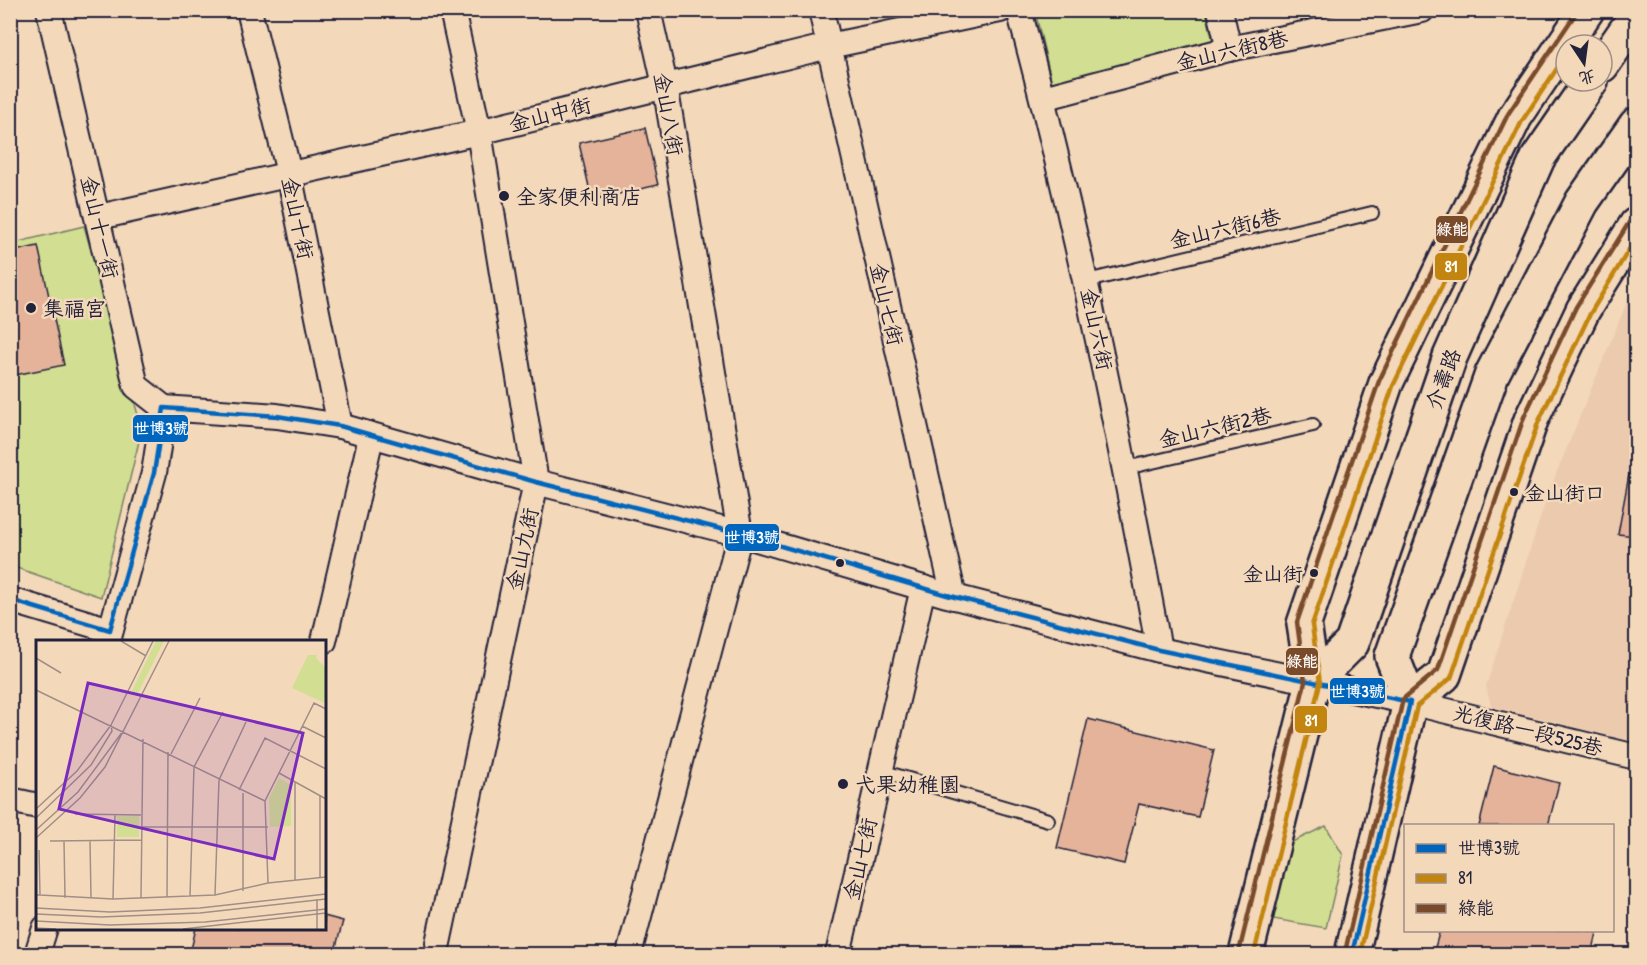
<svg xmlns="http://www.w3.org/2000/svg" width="1647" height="965" font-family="'Patrick Hand','LXGW WenKai TC',sans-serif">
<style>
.built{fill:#ebcaae}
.green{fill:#d2de91;stroke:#7a8066;stroke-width:1.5}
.building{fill:#e4b39a;stroke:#22223b;stroke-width:1.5}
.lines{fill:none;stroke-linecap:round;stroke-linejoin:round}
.lane-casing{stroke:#22223b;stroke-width:16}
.street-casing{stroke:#22223b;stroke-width:28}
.secondary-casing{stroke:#22223b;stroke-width:38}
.lane{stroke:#f4d8ba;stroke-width:12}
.street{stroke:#f4d8ba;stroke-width:24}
.secondary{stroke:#f4d8ba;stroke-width:33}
.bus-1-casing{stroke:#f4d8ba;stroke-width:9}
.bus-2-casing{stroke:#f4d8ba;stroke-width:9}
.bus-3-casing{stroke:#f4d8ba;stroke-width:9}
.bus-1{stroke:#0065bd;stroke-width:4.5}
.bus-2{stroke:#c2850f;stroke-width:4.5}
.bus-3{stroke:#7a4b2a;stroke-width:4.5}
.poi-dot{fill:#22223b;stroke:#f4d8ba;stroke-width:2}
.labels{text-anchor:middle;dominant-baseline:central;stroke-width:5;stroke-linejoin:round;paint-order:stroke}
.bus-label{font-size:20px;fill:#22223b;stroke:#f4d8ba;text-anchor:start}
.street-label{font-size:21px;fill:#22223b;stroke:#f4d8ba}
.poi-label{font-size:21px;fill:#22223b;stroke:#f4d8ba;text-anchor:start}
.inset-road{fill:none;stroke:#a08f87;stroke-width:1.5}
.view{fill:#7b2cbf;fill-opacity:0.15;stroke:#7b2cbf;stroke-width:3}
.inset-edge{fill:none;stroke:#22223b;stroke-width:3}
.line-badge{stroke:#f4d8ba;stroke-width:2}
.badge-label{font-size:16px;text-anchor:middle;font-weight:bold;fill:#fff}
</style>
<rect width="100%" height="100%" fill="#f4d8ba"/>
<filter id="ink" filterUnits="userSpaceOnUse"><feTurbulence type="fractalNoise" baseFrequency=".0167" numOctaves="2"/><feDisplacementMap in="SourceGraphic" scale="12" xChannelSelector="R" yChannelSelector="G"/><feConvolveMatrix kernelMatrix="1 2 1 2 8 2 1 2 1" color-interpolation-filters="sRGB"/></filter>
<g filter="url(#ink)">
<path class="built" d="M 1636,285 L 1636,742 L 1491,706 L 1486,686 L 1548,494 L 1629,297 Z"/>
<g class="green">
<path d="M 1035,11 L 1206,11 L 1214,46 L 1052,83 Z"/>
<path d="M 84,226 L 142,429 L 101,597 L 11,566 L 10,244 Z"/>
<path d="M 1326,826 L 1343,855 L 1326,928 L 1273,919 L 1290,843 Z"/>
</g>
<g class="building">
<path d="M 645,128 L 658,185 L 592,200 L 579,143 Z"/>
<path d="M 38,246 L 64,365 L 10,376 L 10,252 Z"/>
<path d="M 1636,437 L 1636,536 L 1618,534 Z"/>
<path d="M 1088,719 L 1214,750 L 1198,817 L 1139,804 L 1124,864 L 1057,848 Z"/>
<path d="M 1494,766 L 1559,783 L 1548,826 L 1479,826 Z"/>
<path d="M 324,916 L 343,921 L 334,954 L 190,954 L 196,928 L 324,928 Z"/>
<path d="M 1440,930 L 1587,930 L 1597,933 L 1592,954 L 1433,954 Z"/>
</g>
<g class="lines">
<defs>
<g id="lane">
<path d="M 1087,281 L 1372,213"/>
<path d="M 1126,468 L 1313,425"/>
<path d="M 881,771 L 1048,820"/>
<path d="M 839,950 L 858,954"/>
</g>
<g id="street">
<path d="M 49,10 L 136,386 L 164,408"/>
<path d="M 249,10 L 289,173 L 340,426"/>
<path d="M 821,10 L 954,597"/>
<path d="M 1019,10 C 1076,222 1120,435 1159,650"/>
<path d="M 1220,10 L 1229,49"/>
<path d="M 1043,98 L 1229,49 L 1422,10"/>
<path d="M 99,217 L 479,132 L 829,46 L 1000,10"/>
<path d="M 164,408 L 277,416 L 340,426 L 536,482 L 740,534 L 947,595 L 1159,650 L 1410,702 L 1636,757"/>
<path d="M 10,600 L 110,630"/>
<path d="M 108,641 L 154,473 L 164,408"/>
<path d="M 324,641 L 371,437"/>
<path d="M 10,800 L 38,806"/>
<path d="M 438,943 L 536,482 L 479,132 L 452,10"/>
<path d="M 37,954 L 45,928"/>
<path d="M 629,954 L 740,534 L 665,85 L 648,10"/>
<path d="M 838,954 L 923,588"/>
</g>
<g id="secondary">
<path d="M 1602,65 L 1636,16"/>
<path d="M 1313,682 L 1352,643 L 1450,357 L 1538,158 L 1591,81"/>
<path d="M 1410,702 L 1444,675 L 1531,420 L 1583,310 L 1636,225"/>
<path d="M 1246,954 L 1313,682 L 1304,624 L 1386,383 L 1515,117 L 1587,10"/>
<path d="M 1352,954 L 1410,702 L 1392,656 L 1492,374 L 1582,202 L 1636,125"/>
</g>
</defs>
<use href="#lane" class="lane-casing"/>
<use href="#street" class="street-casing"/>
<use href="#secondary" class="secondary-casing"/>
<use href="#lane" class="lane"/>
<use href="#street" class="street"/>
<use href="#secondary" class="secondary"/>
<defs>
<path id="bus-1" d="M 10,600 L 110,630 L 154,473 L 164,408 L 277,416 L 340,426 L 536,482 L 740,534 L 947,595 L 1159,650 L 1410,702 L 1352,954"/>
<g id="bus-2">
<path d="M 1254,954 L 1320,683 L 1312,625 L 1393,386 L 1522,121 L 1566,55"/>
<path d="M 1360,954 L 1417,706 L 1451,678 L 1538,423 L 1590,314 L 1636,238"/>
</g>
<g id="bus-3">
<path d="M 1239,952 L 1305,682 L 1297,622 L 1379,381 L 1508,114 L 1578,10"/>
<path d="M 1345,952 L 1403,699 L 1438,670 L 1524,417 L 1576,307 L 1630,221"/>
</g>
</defs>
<use href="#bus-1" class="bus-1-casing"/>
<use href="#bus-2" class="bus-2-casing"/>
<use href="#bus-3" class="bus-3-casing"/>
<use href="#bus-1" class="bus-1"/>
<use href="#bus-2" class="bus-2"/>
<use href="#bus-3" class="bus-3"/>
</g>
</g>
<g class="poi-dot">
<circle cx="504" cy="196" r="6"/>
<circle cx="31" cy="308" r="6"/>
<circle cx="1514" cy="492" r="5"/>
<circle cx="840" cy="563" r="5"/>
<circle cx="1314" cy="573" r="5"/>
<circle cx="843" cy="784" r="6"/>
</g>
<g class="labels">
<g class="bus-label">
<text x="1525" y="492">金山街口</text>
<text x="1303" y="573" text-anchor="end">金山街</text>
</g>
<g class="street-label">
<text transform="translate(1232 50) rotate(-13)">金山六街8巷</text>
<text transform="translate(550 114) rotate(-14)">金山中街</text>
<text transform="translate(669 114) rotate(80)">金山八街</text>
<text transform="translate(298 218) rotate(78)">金山十街</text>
<text transform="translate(100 227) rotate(77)">金山十一街</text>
<text transform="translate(1225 228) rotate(-13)">金山六街6巷</text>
<text transform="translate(887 304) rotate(77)">金山七街</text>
<text transform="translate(1097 329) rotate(78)">金山六街</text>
<text transform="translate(1443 379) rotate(-70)">介壽路</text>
<text transform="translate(1215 427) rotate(-13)">金山六街2巷</text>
<text transform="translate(522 549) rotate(-78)">金山九街</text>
<text transform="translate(1528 730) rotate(14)">光復路一段525巷</text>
<text transform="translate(860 859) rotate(-77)">金山七街</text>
</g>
<g class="poi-label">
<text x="516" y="196">全家便利商店</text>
<text x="43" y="308">集福宮</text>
<text x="855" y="784">弋果幼稚園</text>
</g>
</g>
<g transform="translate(36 640)">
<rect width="290" height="290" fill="#f4d8ba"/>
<path d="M 120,1 L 128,1 L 101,55 L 95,53 ZM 272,15 L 281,15 L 280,18 L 289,27 L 289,63 L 256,48 ZM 243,138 L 255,145 L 255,186 L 234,187 L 233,158 ZM 81,176 L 103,176 L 103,197 L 81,197 Z" fill="#d2de91"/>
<path class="inset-road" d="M 85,1 L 110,16M 0,18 L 25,33M 0,50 L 229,161M 266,86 L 290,98M 135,114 L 164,58M 243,133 L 290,159M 259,142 L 259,240M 203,150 L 229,98 L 290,129M 207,153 L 207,251M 284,156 L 284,237M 0,169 L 41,131 L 75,85M 39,174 L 105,175M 0,178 L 55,125 L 76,91 L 75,85 L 117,1M 106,187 L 232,187M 0,190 L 42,152 L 87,91M 0,198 L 44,158 L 69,127 L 133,1M 14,201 L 105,200M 28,201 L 29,258M 54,201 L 55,258M 232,243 L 229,161 L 278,63 L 290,69M 0,255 L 4,255 L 3,210M 4,255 L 77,259 L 179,255 L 232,243 L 290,237M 179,255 L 183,140 L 210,82M 154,256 L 158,127 L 187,72M 131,257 L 132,112M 105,258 L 107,99M 77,259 L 79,175M 281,259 L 281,289M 0,268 L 74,272 L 164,268 L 290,254M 0,274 L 65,277 L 164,273 L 290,259M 0,281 L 74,285 L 169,282 L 290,269M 0,288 L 20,289M 147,289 L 290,273"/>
<path class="view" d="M 52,43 L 267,93 L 238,219 L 23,169 Z"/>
<rect width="290" height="290" class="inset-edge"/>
</g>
<g class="line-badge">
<rect x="1435" y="215" width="34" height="29" rx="6" fill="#7a4b2a"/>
<rect x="1434" y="252" width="34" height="29" rx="6" fill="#c2850f"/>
<rect x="132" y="414" width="57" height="29" rx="6" fill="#0065bd"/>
<rect x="724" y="523" width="56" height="29" rx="6" fill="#0065bd"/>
<rect x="1285" y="647" width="34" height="29" rx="6" fill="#7a4b2a"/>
<rect x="1329" y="677" width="57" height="28" rx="6" fill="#0065bd"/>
<rect x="1294" y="705" width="34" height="29" rx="6" fill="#c2850f"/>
</g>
<g class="badge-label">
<text x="1452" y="235">綠能</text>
<text x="1451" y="272">81</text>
<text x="161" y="434">世博3號</text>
<text x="752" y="543">世博3號</text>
<text x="1302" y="667">綠能</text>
<text x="1357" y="697">世博3號</text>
<text x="1311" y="726">81</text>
</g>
<rect width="1647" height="965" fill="none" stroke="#f4d8ba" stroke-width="36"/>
<rect x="18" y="18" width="1611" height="929" fill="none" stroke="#22223b" stroke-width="2" filter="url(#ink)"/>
<rect x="1404" y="824" width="210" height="108" fill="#f4d8ba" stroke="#a08f87" stroke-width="1.5"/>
<rect x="1416" y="844" width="30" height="9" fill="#0065bd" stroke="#a08f87" stroke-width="1.5"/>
<text x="1458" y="854" font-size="18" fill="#22223b">世博3號</text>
<rect x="1416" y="874" width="30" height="9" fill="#c2850f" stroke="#a08f87" stroke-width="1.5"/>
<text x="1458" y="884" font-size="18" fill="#22223b">81</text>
<rect x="1416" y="904" width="30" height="9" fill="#7a4b2a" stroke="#a08f87" stroke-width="1.5"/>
<text x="1458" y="914" font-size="18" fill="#22223b">綠能</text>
<g transform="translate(1584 63) rotate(167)"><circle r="28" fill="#f4d8ba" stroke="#a08f87" stroke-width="1.5"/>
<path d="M0-4.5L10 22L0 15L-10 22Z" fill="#22223b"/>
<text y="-9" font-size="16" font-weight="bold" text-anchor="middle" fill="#22223b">北</text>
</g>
</svg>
